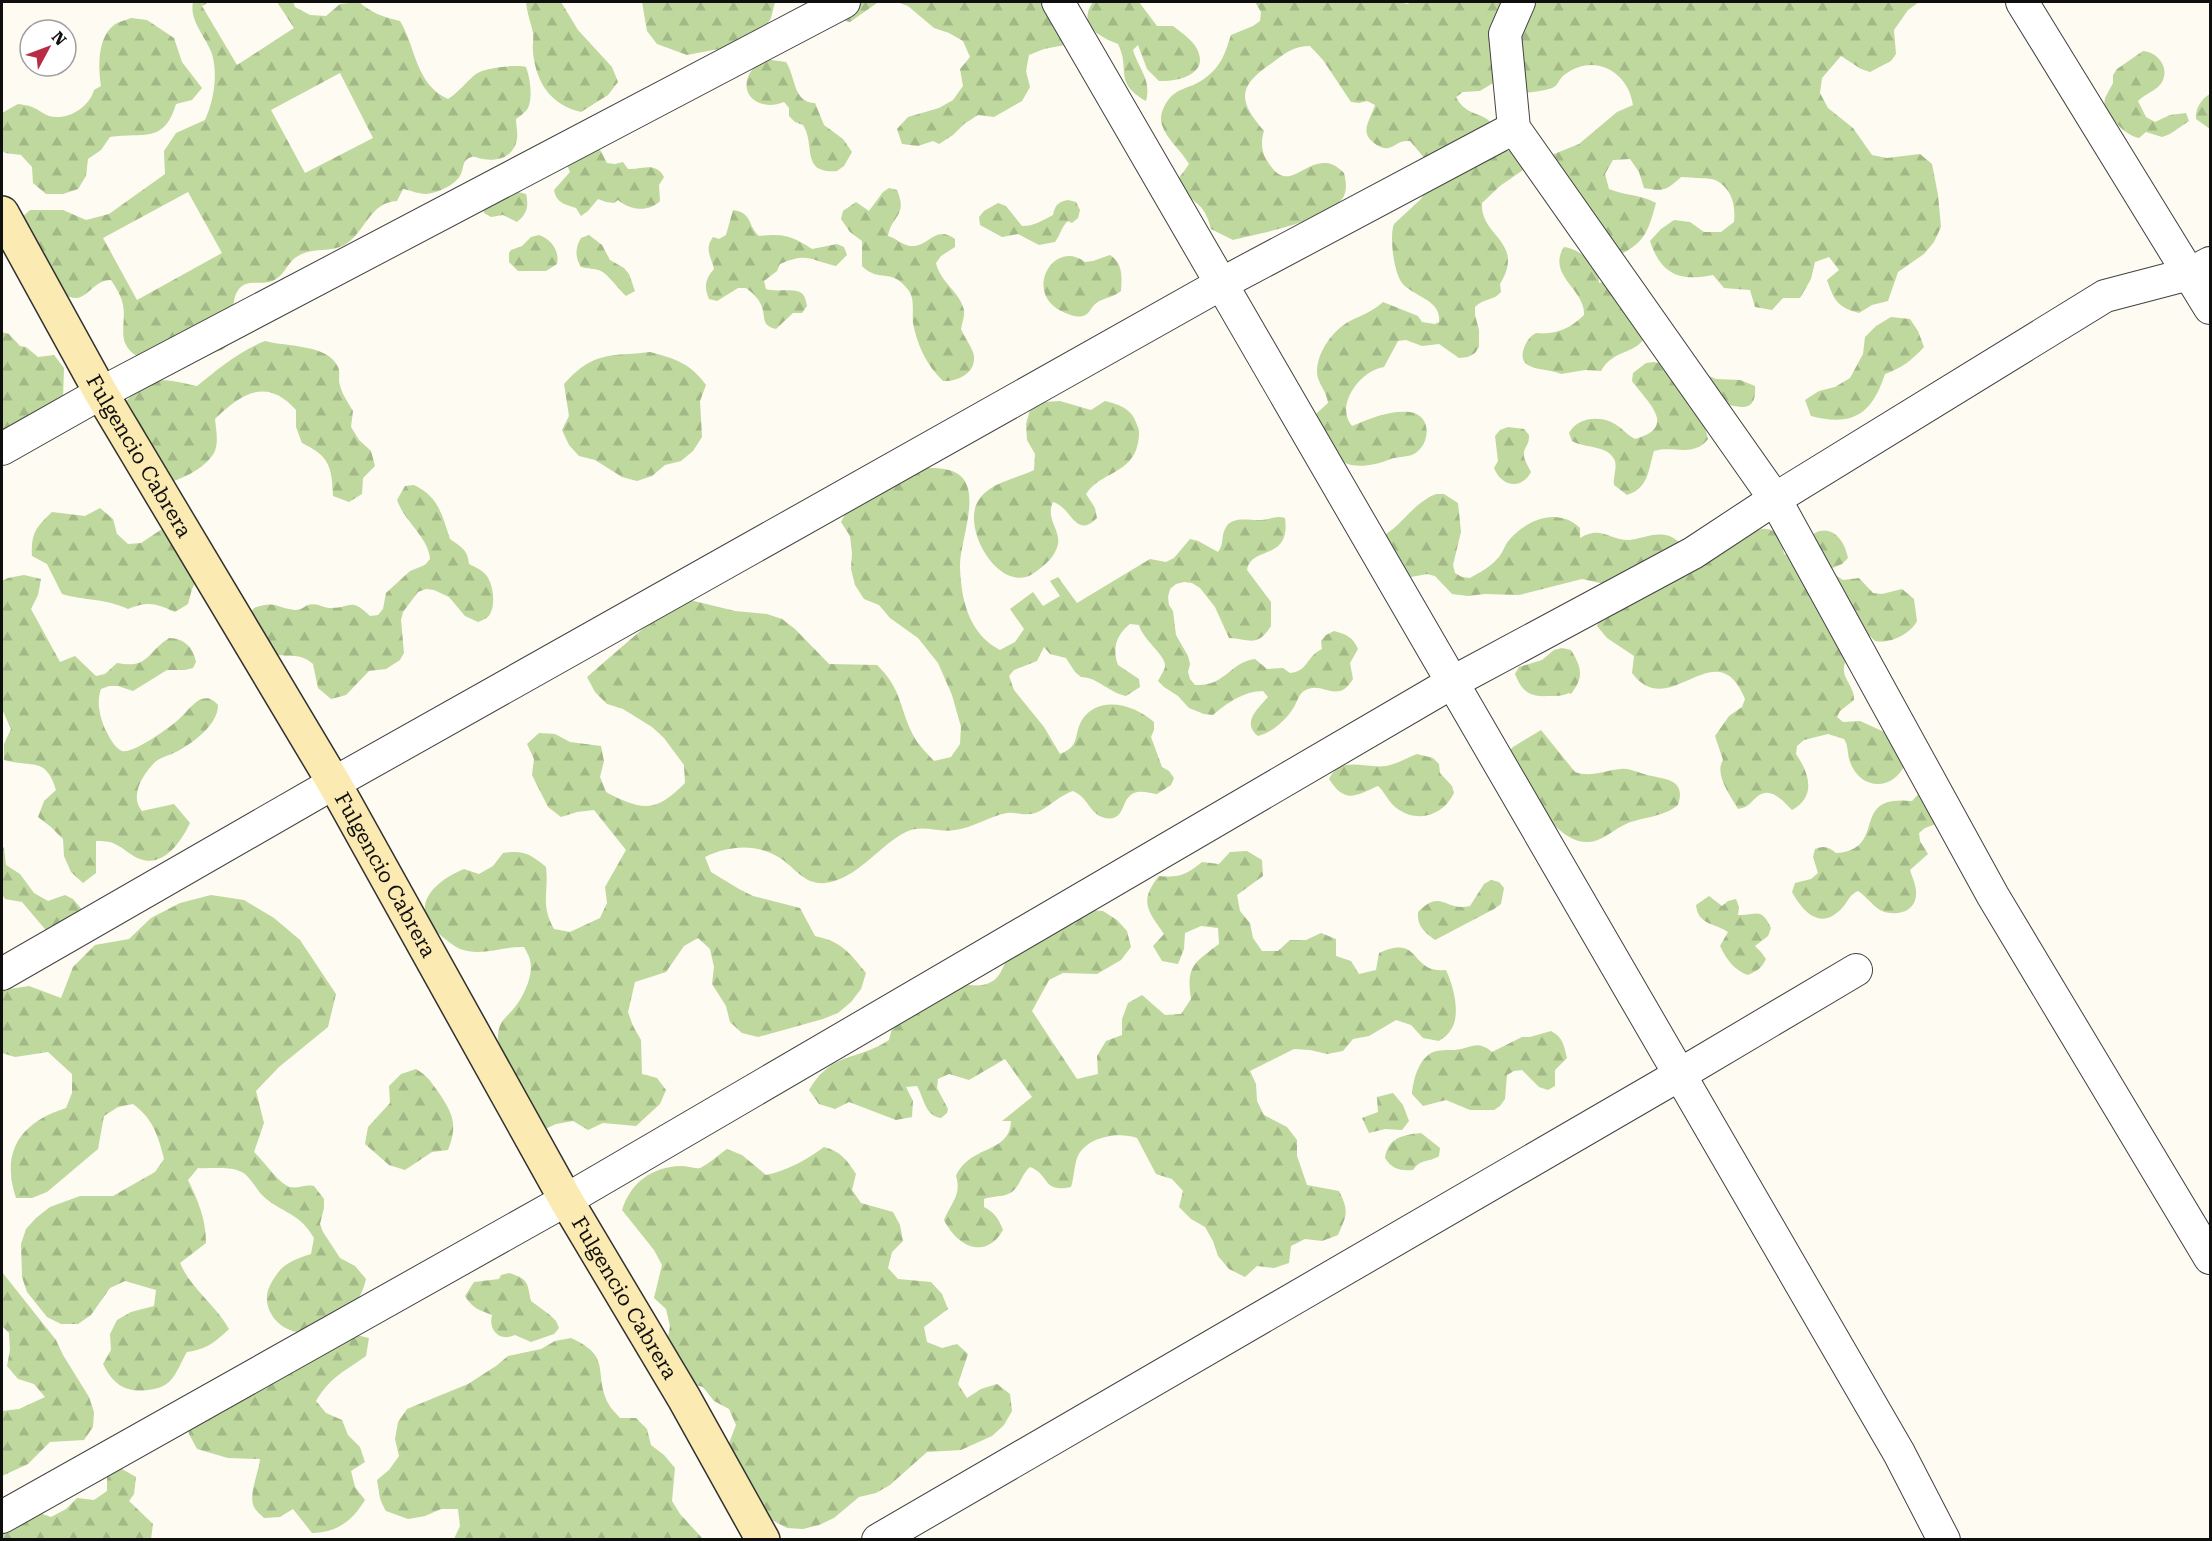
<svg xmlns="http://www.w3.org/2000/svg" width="2212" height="1541" font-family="'Roboto Serif',serif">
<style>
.forest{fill:url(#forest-firs);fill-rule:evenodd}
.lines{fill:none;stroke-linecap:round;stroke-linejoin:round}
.minor-casing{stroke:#424242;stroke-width:34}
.secondary-casing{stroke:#313131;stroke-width:36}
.minor{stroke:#fff;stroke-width:32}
.secondary{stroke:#fbeab1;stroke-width:33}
.labels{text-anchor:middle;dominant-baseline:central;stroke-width:6;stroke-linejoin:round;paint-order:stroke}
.street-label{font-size:21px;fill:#0f0f0f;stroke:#fff}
</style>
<defs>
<pattern id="forest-firs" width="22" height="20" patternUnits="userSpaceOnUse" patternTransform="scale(1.5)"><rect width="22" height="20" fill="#bed89d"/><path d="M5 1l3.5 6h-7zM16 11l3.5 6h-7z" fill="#a2b886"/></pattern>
</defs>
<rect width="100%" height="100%" fill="#fefbf2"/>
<g class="forest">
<path d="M 193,2 L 209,2 L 202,6 L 237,65 L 294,28 L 277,2 L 293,2 L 295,7 L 310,15 L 326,16 L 340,4 L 359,2 C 371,13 384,17 400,21 C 416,47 415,84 448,99 C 459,92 466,82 476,74 C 483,68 517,64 526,67 C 530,77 533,98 528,108 C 525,113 520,116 516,119 C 516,126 518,132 517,138 C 515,156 499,162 483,159 C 477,158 475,155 469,158 C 462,162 464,167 461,174 C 456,185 437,193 426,194 C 418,194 410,190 403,189 L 397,201 C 370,202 365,232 346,244 C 331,253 313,247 298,256 C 287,262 285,276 272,281 C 263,285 250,280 242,286 C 228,297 236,320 233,334 C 227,365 184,350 166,340 L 144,360 C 111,344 129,325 122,301 C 120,294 115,286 111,280 C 94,280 89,297 76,298 C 68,298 59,292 52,290 L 18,221 L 30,210 L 63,210 L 86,220 L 109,214 L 165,174 L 164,151 L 176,133 L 205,120 C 214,100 218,75 212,54 C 206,37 189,21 193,2 ZM 340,73 L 373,138 L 305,173 L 271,110 ZM 188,192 L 222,253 L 137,300 L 103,238 Z"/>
<path d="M 526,2 L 561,2 L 578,30 L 612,67 L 618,82 L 608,95 L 581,112 C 551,105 536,83 533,52 C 532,46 534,39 533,33 C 531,23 527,13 526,2 Z"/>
<path d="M 642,2 L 775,2 L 771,18 L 763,32 L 734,46 L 687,55 L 657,44 L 647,31 Z"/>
<path d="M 829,2 L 887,2 L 877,3 L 850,22 L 834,18 Z"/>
<path d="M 897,2 L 1058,2 L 1075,43 L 1044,49 L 1029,55 L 1026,71 L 1030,87 L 1022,101 L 994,117 L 978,115 L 964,124 L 953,135 L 939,144 L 933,141 L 918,146 L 902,144 L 897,129 L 908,117 L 939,108 L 953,100 L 963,86 L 960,69 L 970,57 L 963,41 L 949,33 L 934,28 L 908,6 Z"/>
<path d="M 1093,2 L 1139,2 L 1157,26 L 1173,26 C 1182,33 1196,42 1199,54 C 1206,76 1174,82 1159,81 L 1147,69 L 1138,45 L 1133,50 C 1138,68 1152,80 1146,101 C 1113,82 1131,70 1118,44 C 1099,37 1077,24 1093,2 Z"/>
<path d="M 1255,2 L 1399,2 L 1408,4 L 1410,2 L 1508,2 L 1528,4 L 1535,2 L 1919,2 L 1908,10 L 1894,30 L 1896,54 L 1891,61 L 1870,72 L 1861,69 L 1841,56 L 1822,78 L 1820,93 L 1828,108 L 1853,128 L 1872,155 L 1887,158 L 1920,154 L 1932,164 L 1938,195 L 1941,227 L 1934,242 L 1924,254 L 1898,272 L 1888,301 L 1872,305 L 1859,313 C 1837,307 1834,300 1827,280 L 1839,270 L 1829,257 L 1815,262 L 1811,279 L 1800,298 L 1783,298 L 1772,310 L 1755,307 L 1750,290 L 1724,288 L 1713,275 C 1679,282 1661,274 1650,241 L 1661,229 L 1674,220 L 1690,222 L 1704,232 L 1721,232 L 1734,222 C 1736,206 1732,188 1715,180 C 1711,178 1689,178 1681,177 C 1667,190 1664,192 1644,188 L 1639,172 L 1630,159 L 1613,160 L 1605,174 L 1609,189 C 1627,196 1639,194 1656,203 C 1649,228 1646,242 1621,254 L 1549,156 L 1579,144 L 1617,112 L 1633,105 C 1628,71 1594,52 1564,75 C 1559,79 1558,86 1552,88 C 1537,93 1520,93 1506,95 L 1493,83 L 1480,91 L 1463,92 L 1456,97 C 1465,116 1483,112 1491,123 C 1495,129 1496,140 1498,147 L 1505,151 L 1513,151 L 1526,168 L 1500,186 L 1482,203 C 1480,237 1526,241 1500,284 L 1501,292 C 1494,301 1483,298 1475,307 L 1475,315 L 1479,330 L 1479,347 L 1475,353 L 1468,357 L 1459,358 L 1439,344 L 1422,346 L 1406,340 L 1398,341 L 1384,367 C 1361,370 1334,405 1352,426 C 1371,418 1390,410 1410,412 C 1432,415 1431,444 1414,454 C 1406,458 1396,456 1388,460 C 1375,465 1357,469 1343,462 C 1334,457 1320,431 1313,421 L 1316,414 L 1328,403 C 1327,391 1317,383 1317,372 C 1317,352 1333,330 1350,321 C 1362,315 1372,312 1383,302 L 1418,316 L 1422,322 L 1435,324 L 1439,322 C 1442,300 1414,297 1402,283 C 1394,273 1389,236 1394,224 L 1421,199 L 1425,192 L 1426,160 L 1410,141 C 1398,140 1397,146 1388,148 C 1383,149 1378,146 1374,143 C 1359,132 1370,121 1375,105 L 1367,101 L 1359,103 L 1351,102 L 1323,60 L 1310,46 C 1294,46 1285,53 1272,63 C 1238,86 1237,100 1264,131 C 1261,140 1261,150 1266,159 C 1287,195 1299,164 1324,163 C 1332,162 1339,168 1344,173 C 1346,181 1347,189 1344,196 C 1330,221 1260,233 1233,240 L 1211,229 C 1204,200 1193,205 1176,184 C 1179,176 1184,172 1189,164 C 1181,150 1167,140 1162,125 C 1160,119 1161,113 1164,107 C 1175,85 1189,91 1205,78 C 1222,66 1225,53 1231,35 L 1253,26 L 1260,21 L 1261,12 Z"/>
<path d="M 131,18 L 147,20 L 174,38 L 182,62 L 202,88 L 192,100 L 176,104 C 164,144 144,132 110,137 L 101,150 L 88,159 L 86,176 L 78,189 L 63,194 L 46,194 L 33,183 L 32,167 L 21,155 L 5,153 L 2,150 L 2,113 L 18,104 C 23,105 28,105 32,107 C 38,109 43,114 49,116 C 67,121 89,108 94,90 L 101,86 C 98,66 97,35 117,23 C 121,21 127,20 131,18 Z"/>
<path d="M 2143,51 C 2160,52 2173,73 2158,87 C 2152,92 2144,95 2138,101 L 2146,117 L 2155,122 L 2170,115 L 2186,113 L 2189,121 L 2170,134 L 2162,137 L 2146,132 L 2139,138 C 2124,135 2112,119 2104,106 L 2105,98 L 2113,83 L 2113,75 L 2117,69 Z"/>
<path d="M 765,59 L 786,62 C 796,77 793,103 815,103 L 824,125 L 843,139 L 852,152 L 844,166 L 837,171 C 800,174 816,145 803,125 L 795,122 L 789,116 L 789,108 L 784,102 C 751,115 729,81 765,59 Z"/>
<path d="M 2210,94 L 2210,129 L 2196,119 C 2195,109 2201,99 2210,94 Z"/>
<path d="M 599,148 L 607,163 L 615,164 L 623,162 L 628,169 C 643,170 655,161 664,177 L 659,185 L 660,201 C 648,213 630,210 618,200 L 614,203 L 606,202 L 598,199 L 588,211 L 581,216 L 576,208 C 565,204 557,204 554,190 L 570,172 L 567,165 Z"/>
<path d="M 889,188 L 897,190 C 908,216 892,215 888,236 C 896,238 902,245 910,246 C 929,248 935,224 955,239 L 955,247 L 941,256 L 936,263 C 940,282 960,292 964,310 C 965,316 962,323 961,329 C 964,337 970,344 973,352 C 979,371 959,382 943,381 C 927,366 917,345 913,323 C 912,313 915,300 909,291 C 891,266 880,284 862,266 L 862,241 L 850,232 L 841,219 L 843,211 L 856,202 L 869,211 L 883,192 Z"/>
<path d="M 518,192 L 526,194 C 529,207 527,214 517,222 L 503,215 L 491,217 L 484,213 L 483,208 Z"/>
<path d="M 1068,200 L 1076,202 L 1080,210 L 1078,218 L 1072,223 L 1068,221 C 1061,227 1061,234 1055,242 L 1039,245 L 1018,234 L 1002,237 L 980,225 L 979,217 L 984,211 L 998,203 L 1006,206 L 1022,226 C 1035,226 1041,221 1053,215 C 1055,205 1058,202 1068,200 Z"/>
<path d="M 733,210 C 753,213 747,225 759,236 C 782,233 793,236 812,249 L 837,244 L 844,247 L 847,255 L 836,266 C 809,260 808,252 780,264 L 777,271 L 764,281 L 766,289 C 777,293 799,286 804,296 C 806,299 806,303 807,306 L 802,313 L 793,313 L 776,329 C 761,325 766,319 762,307 C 759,299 753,293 746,288 L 738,288 L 717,301 L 709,299 C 704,287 705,279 714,269 C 711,256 704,249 713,237 L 719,239 L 726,235 Z"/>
<path d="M 539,235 C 551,239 560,251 557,264 L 546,271 L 518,271 L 509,262 L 509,253 L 511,250 L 522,246 L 531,237 Z"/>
<path d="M 589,235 L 602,245 L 610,260 L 624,268 L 629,274 L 635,291 L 626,296 C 618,289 608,274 601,271 C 595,268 587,269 581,267 C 575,257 575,248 581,238 Z"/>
<path d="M 1564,247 C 1578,249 1587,258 1598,267 L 1599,283 L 1607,281 L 1645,337 C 1635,355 1613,349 1601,371 L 1585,370 L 1561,374 C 1549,367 1515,373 1524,348 C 1527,341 1529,337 1536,333 C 1555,335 1570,329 1584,315 C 1586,290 1546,275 1564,247 Z"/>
<path d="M 1110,255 C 1123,263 1122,277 1121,291 C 1114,297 1104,298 1096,303 C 1091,307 1090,314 1083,316 C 1076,318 1068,314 1061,311 C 1023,292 1054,238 1085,262 L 1093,261 Z"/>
<path d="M 1891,317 L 1910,319 L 1918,331 L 1924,347 C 1912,360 1902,368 1885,374 C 1872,414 1853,427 1811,416 L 1805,400 L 1819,391 L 1835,387 L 1850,378 L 1863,354 L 1865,337 L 1876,326 Z"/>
<path d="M 2,332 L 9,334 L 20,346 L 26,347 L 38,357 L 54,355 L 64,368 L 63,399 L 2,437 Z"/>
<path d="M 265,341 C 287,347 328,344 338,367 C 340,371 339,377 339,381 C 341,393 347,401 353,411 L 351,427 L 359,440 L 371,451 L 375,466 L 363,478 L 362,494 L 349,502 L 333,496 C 332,466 329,456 302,443 L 296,427 L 296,410 C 267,377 242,393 215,419 C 216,429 219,443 214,453 C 204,470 178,481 160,485 L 124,403 C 153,374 160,378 197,386 C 219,368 240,351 265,341 Z"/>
<path d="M 650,352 C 676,359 690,363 706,385 L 700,401 L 702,437 L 693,451 L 681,461 L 665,465 L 652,476 L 637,481 L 622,477 L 595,460 L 579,456 L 569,445 L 562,430 L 569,416 L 564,384 C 595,350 609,357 650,352 Z"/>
<path d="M 1654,362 L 1702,373 L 1716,379 L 1740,380 L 1755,386 C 1757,413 1741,408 1722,403 L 1704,424 L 1708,439 C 1694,458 1673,445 1654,451 C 1648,470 1649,488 1627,495 L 1614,485 C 1613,477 1617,469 1615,461 C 1608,444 1585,449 1572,441 L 1569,433 C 1577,417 1601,415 1615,424 C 1622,428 1627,435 1635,439 C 1679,427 1647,402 1632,381 L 1633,373 L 1646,363 Z"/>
<path d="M 1060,401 L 1091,410 L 1105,401 C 1121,405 1132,409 1137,425 C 1140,431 1139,436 1138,443 C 1132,474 1100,472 1086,494 L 1095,508 L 1097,518 C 1075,540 1072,507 1053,502 C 1044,521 1065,532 1056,550 C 1052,560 1042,567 1034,573 C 1001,596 961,530 978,501 C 989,482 1016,479 1034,470 L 1035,454 L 1027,440 L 1026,424 L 1030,410 L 1044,402 Z"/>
<path d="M 1508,427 L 1524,429 L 1529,435 C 1529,442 1528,443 1525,449 C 1521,457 1528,465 1531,472 C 1521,491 1501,486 1494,468 L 1498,461 L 1495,436 L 1500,430 Z"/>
<path d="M 926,468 C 936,468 949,468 958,474 C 983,490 959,543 960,567 C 961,600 969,634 1000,650 L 1015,642 L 1024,629 L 1010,609 L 1033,592 L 1043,606 L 1060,596 L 1050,581 L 1058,577 L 1077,603 L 1150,559 L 1166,562 L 1174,558 L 1190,539 L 1198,541 L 1218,552 C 1224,544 1221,537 1225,529 C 1231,515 1250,521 1261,520 C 1270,520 1275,515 1285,518 C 1291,562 1251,545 1247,570 L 1271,602 L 1271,626 C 1257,648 1250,639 1229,638 L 1215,607 L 1200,588 L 1192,583 L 1184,582 L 1176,584 L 1170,589 L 1168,597 L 1169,605 L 1173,611 L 1176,635 L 1188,656 L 1190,664 L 1188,672 L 1190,679 L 1195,685 C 1225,687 1230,662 1255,659 L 1267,669 L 1283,668 L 1290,673 C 1309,671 1306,656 1322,649 L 1321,641 L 1326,635 L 1334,631 C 1346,634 1353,637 1358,649 L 1350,663 L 1353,679 C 1337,706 1322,679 1304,691 C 1299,694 1297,702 1294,707 C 1286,720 1273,732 1258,736 C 1241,722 1258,709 1268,697 L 1263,691 C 1244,691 1227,703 1213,715 L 1204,714 L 1189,708 L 1178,696 L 1164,687 L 1158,681 C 1160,677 1164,671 1165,667 C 1167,656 1142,639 1139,625 L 1130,624 C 1116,635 1112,649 1118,665 L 1139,679 L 1140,687 L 1126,696 C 1110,693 1097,677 1081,677 L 1075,672 L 1066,658 L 1050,654 L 1044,647 L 1037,661 L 1014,670 L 1009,676 L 1014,690 L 1044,727 L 1060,754 C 1081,746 1073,735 1082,720 C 1099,694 1135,705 1154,722 L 1154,730 L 1151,737 L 1162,767 L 1169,771 L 1174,778 L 1171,785 L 1157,794 C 1150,793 1141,790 1134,793 C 1120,799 1126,822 1105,818 C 1089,814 1089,798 1073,791 C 1057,796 1044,813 1030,814 C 1022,815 1015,812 1007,813 C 989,816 973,828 955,830 C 937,833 923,824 906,832 C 878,846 858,879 825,883 C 806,885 796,870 783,860 C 759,843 730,845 705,857 L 711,872 L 739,889 L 753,896 L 800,908 L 815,936 C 842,942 849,952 866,973 L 861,989 L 851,1002 L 838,1013 L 823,1019 L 758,1037 L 742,1033 L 730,1022 L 726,1006 L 712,984 L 714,967 L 710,949 L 698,938 L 684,946 L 666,972 L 635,982 L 628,1012 L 633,1026 L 641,1040 L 642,1074 L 657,1078 L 666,1090 L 660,1104 L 636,1126 L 603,1123 L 588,1130 L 573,1121 L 556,1124 L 541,1131 C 531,1112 499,1056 498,1038 C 498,1020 506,1019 515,1007 C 524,996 534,974 530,960 C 529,955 526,951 524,947 C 502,946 482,957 460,949 C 452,945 445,939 438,933 C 407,905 437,880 464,869 L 479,874 L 493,866 L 503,853 C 524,850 530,854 546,867 C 549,893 540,904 554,929 L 570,932 L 600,918 L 607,903 L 605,887 L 626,850 L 594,810 L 577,812 L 561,817 L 548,807 L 532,775 L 534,759 L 527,744 L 539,733 L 555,734 L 570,742 L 601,746 L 604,761 L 600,777 L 606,792 C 642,811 656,813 685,783 L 684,765 L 664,738 L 652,727 L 623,709 L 607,704 L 595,692 L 587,677 L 646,626 L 657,614 L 686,599 L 735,611 L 767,614 L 782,619 L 795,629 L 829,664 L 877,665 C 902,689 899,707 913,735 C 918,745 927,753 934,761 L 951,757 L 960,744 L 961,727 L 952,695 L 938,663 L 918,638 L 890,618 L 879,605 L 864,599 L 855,585 L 851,569 L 852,553 L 850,536 L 841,522 L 849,507 Z"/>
<path d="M 414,485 C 439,497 442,515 450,539 C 461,547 468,550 469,564 C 475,567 482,570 486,575 C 493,583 496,604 490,614 C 488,618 483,620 478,622 L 465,616 L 449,597 L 434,590 L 426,589 L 418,592 L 403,612 L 401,620 L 404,653 L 400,660 L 386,669 L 369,671 L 346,695 L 331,699 L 318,688 L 313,664 C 298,651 291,659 274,654 L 250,614 L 254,608 C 277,600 276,608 295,610 C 302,610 303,607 308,605 C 317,602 323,608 331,608 C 352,608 350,597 370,616 L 378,615 L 383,609 L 386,593 L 410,571 L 425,565 L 430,559 C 429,538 404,521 397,500 L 405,486 Z"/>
<path d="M 1436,494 L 1444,494 L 1458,503 L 1461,532 L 1453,565 L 1455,573 L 1462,577 L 1470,578 C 1479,573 1490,567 1497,559 C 1503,554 1504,545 1510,539 C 1528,519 1558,507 1580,528 L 1580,538 C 1601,525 1609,540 1629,540 C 1641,539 1652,533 1665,535 C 1673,536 1675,540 1682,543 C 1692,548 1715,551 1727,551 C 1747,532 1777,511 1784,554 L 1791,557 C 1798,549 1806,538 1815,533 C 1833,524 1845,542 1848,558 L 1842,564 L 1828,570 L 1843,580 L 1859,578 L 1873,593 L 1882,594 L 1902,589 L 1914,599 L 1917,621 C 1910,634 1891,644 1875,641 L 1870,636 C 1859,647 1837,660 1846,678 C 1850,687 1854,690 1854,700 L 1840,711 L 1837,717 L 1843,722 L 1860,721 L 1891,735 L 1905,764 C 1893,792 1860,790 1850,762 C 1847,754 1849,747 1844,739 L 1828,734 L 1804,740 L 1797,746 L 1796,754 C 1809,773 1817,796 1792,810 C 1784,802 1771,786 1758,796 C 1750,802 1750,807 1738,809 C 1730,795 1714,774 1723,760 L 1715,736 L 1729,716 L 1742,707 L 1745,699 C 1716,628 1670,724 1632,673 L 1634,656 L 1607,638 L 1597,626 L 1600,618 L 1605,584 L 1582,579 L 1519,595 L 1485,594 L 1468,596 L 1452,594 L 1435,576 L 1427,574 L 1411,577 L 1403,575 L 1381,537 C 1402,526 1413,503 1436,494 Z"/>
<path d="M 100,508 L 113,519 L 117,534 L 128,544 L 141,543 L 168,525 L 199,575 L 192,589 L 188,604 L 175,612 C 155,603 148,601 128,609 C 104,598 86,601 62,594 L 47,564 L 32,556 C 31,533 36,527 52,512 L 85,516 Z"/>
<path d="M 24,575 L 41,579 L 38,595 L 31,609 L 60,662 L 75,656 L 96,676 L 105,674 L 117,663 C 149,669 146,653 169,638 C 184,638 193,647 196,662 L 193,668 L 185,670 L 167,670 L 133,691 L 118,686 L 109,686 L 101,689 C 96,702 100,717 105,729 C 109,736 114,748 122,751 C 133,754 169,728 178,720 C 190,710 202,687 218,705 C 218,725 193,743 176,752 C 170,755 161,757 155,762 C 143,774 129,796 142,811 L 174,804 L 190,823 C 182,840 164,868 140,859 C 131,856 124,848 115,844 C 110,841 102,841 96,841 L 96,873 L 83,883 L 71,872 L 64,856 L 63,839 L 51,827 L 38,817 L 44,801 L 56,790 C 46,756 32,768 4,760 L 4,744 L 11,729 L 2,709 L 2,581 L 8,578 Z"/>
<path d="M 1562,648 L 1571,650 C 1582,668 1584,677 1571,694 L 1569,693 C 1562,696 1557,696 1549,696 C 1530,697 1523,693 1515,674 L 1519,667 L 1542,660 L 1554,650 Z"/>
<path d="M 1541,730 L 1575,772 C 1591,778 1605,770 1621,769 C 1629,768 1636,772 1644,774 C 1663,780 1687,777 1678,805 C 1662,818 1644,816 1626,824 C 1614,829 1603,841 1589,842 C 1552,844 1524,780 1507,753 L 1513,747 Z"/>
<path d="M 1417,754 L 1433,758 L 1439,764 L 1440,773 L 1452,786 L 1454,793 C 1442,818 1413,824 1393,805 C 1387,799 1384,791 1378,786 C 1355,796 1345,804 1329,779 C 1340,755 1366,769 1386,766 C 1397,764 1406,758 1417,754 Z"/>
<path d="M 1924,788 L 1941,822 L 1925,828 L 1919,833 L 1920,841 L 1928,854 L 1910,870 C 1912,877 1917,887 1916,894 C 1916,913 1894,917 1880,910 C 1872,905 1866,896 1858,891 C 1849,895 1849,900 1843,907 C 1821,932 1803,912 1792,892 L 1795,883 L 1811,879 L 1818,873 L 1813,857 L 1815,849 C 1824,845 1829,847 1836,853 C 1890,849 1847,794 1912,801 Z"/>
<path d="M 2,845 L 4,848 L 6,865 L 20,874 L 34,893 L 48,901 L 65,895 L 73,899 L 89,918 L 50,935 L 22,902 L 5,899 L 2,894 Z"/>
<path d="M 1247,851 L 1262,860 L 1263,876 L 1237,895 L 1240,911 L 1250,923 L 1253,938 L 1262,951 L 1278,951 L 1290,940 L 1306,940 L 1321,933 L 1336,939 L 1336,956 L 1351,961 L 1359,974 L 1376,970 L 1379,953 C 1422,933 1409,974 1446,970 C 1453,985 1462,1016 1450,1031 C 1448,1035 1443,1038 1439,1041 L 1423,1038 L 1411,1025 L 1396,1020 L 1369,1036 L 1353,1039 L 1343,1051 L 1327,1054 L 1310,1050 L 1294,1049 L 1250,1071 L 1256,1084 L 1257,1101 L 1264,1115 L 1287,1127 L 1297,1140 L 1297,1156 L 1307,1185 L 1339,1191 C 1349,1211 1347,1215 1338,1235 L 1322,1241 L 1305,1239 L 1291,1246 L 1289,1263 L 1274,1268 L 1257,1266 L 1245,1277 L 1229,1269 L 1218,1256 L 1213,1241 L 1205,1227 L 1191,1219 L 1179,1207 L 1183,1191 L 1172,1179 L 1156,1174 L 1137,1138 C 1118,1131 1085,1137 1077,1158 C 1074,1167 1074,1178 1071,1187 C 1041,1193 1051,1175 1030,1167 C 1021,1174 1020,1189 1008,1194 C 1002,1197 991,1196 984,1199 L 984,1207 C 994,1212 999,1219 1003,1230 C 985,1261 957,1246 944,1220 C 951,1203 962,1195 956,1176 C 971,1144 1010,1154 1011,1121 L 1002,1121 L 1032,1097 L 1005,1059 L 969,1080 L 949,1074 L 938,1079 L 937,1088 L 948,1109 L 947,1113 L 941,1118 C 925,1116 924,1098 917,1086 L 906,1087 L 913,1101 L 912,1117 L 896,1120 L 849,1102 L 835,1109 L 819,1104 L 809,1090 C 833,1050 856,1062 889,1040 L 893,1024 L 959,983 C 987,990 1000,983 1007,956 L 1086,910 L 1103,911 L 1117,920 L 1127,931 L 1131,947 L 1121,960 L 1097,974 L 1063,973 L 1049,980 L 1032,1011 L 1077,1079 L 1098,1074 L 1097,1056 L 1106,1041 L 1122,1035 L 1122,1019 L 1128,1003 L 1142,995 L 1165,1015 L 1181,1014 L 1191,999 C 1186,966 1194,963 1219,944 L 1218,928 L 1201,926 L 1185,933 L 1184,949 L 1178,964 L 1162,961 L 1153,946 L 1164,934 C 1147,910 1139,901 1159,876 C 1179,878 1186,875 1202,862 L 1219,864 L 1230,852 Z"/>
<path d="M 1491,880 L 1499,882 L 1504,888 L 1501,904 L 1494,909 L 1435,940 C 1424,932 1417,926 1418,912 C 1442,888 1444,912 1470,906 L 1484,884 Z"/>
<path d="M 211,895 L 244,900 L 274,918 L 300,940 L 336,994 L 328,1027 L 279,1067 L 256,1091 L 264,1123 L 254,1152 C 263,1160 279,1184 290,1187 C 298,1189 305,1184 314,1186 L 324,1199 L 324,1208 L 320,1224 L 323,1232 L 340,1258 L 355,1266 L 366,1279 C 360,1303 352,1308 332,1319 C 325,1323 318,1328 311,1331 C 291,1338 265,1319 267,1296 C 267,1288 276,1274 282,1268 C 290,1261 301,1257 311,1254 L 314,1238 C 299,1212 283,1214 263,1196 C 257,1190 252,1180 245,1174 C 233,1165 212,1169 198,1168 L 188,1180 C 198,1201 206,1219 206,1243 L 180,1263 C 191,1289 215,1304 229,1329 C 214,1343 207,1349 187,1352 C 182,1360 177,1374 170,1381 C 164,1387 156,1389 148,1390 C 125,1393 113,1384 103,1364 L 111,1350 L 110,1334 L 117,1320 L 131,1312 L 154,1306 L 156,1290 L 125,1281 L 110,1288 L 91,1315 L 78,1324 L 61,1324 L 47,1317 L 27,1292 L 22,1277 L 21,1244 L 26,1229 L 36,1218 L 50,1207 L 80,1196 L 113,1196 L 155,1172 L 164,1159 C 158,1135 153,1119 133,1104 L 118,1107 L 104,1116 L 98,1149 L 47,1192 L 32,1198 L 16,1198 C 0,1150 22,1122 66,1108 L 72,1093 L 72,1074 L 48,1052 L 15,1057 L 2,1053 L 2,990 L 29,986 L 61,998 L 73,967 L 95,945 L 129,939 L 151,918 L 180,903 Z"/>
<path d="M 1709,896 L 1722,906 L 1728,901 L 1736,899 L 1739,907 L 1738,915 C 1756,916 1761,906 1771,928 L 1768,936 L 1755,946 L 1761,952 L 1766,959 C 1762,968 1757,971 1748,975 C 1735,971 1726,959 1720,946 L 1728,932 C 1715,923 1698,925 1696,905 Z"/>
<path d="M 1551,1031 C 1563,1037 1564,1046 1567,1058 L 1555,1070 L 1555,1086 L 1548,1090 L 1539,1087 L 1522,1070 L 1514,1071 L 1507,1075 L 1505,1099 L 1500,1106 L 1494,1110 L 1470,1110 L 1446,1100 L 1423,1106 L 1412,1094 C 1413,1079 1420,1054 1437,1051 C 1445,1049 1453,1051 1461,1049 C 1474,1046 1480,1042 1492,1052 L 1522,1037 L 1530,1037 Z"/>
<path d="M 416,1069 C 429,1077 430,1081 439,1093 C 453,1114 458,1125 448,1150 L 432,1152 L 405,1170 L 389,1165 L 365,1144 L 368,1127 L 390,1103 L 389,1086 L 401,1074 Z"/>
<path d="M 1393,1093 L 1403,1105 L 1409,1121 L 1402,1130 L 1385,1129 L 1369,1133 L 1362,1118 L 1378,1112 L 1377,1097 Z"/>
<path d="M 1421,1133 L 1440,1148 L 1439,1156 C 1429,1163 1421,1158 1413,1170 C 1400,1171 1392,1169 1385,1158 C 1388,1138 1402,1135 1421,1133 Z"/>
<path d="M 824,1147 C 840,1151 847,1160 856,1174 L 852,1190 L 861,1203 L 893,1212 L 900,1225 L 903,1241 L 892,1252 L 888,1268 L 898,1279 L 931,1282 L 942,1294 L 948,1309 L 924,1327 L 927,1342 L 942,1348 L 957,1344 L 968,1354 L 958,1384 L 967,1398 L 981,1389 L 997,1384 L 1010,1394 L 1012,1411 L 1004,1425 L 992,1436 L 961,1450 L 927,1452 L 890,1485 L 876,1493 L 859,1497 L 834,1518 L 819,1525 L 803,1529 L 787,1528 L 757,1512 L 724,1456 L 736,1425 L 729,1409 L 714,1401 L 703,1387 L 688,1383 L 667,1343 L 670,1326 L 666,1309 L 654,1298 L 662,1265 L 654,1250 L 622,1210 C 631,1182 652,1167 681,1166 C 687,1166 695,1169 700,1168 C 706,1166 721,1153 727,1149 L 742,1155 L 766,1175 C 789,1170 806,1160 824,1147 Z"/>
<path d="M 2,1272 L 56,1340 L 63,1355 L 89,1397 L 94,1412 L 93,1427 L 84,1440 L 50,1442 L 28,1464 L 2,1476 L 2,1411 L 19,1409 L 45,1397 L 34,1384 L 18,1379 L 7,1366 L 10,1350 L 9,1333 L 2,1326 Z"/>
<path d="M 509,1273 C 529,1279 527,1283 531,1301 L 550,1315 L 556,1321 L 559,1328 L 554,1334 L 531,1342 L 515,1335 C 500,1342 488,1331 492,1315 C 479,1310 472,1308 465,1296 L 474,1282 L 499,1279 L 501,1275 Z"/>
<path d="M 352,1334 L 369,1338 L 366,1356 C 344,1372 331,1376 316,1401 L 326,1413 L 342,1420 L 348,1435 L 360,1447 L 365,1462 L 351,1471 L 355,1487 L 365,1500 C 352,1521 338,1532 312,1533 L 293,1509 L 280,1517 L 264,1518 C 261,1515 256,1511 254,1507 C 248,1495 259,1472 260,1459 L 228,1458 L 197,1449 L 189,1434 L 187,1419 Z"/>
<path d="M 571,1338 C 613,1357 593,1372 608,1403 C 611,1409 616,1413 620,1418 L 636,1418 L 647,1429 L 651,1445 L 664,1455 L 675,1468 L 672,1501 L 680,1514 L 703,1539 L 454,1539 L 460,1526 L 458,1509 L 441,1509 L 425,1516 L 408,1519 L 386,1511 C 378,1497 380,1495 377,1480 L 389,1470 L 399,1456 L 395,1439 L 398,1422 L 407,1409 L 468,1384 L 496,1366 L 508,1356 L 541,1349 L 555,1341 Z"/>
<path d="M 122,1469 L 136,1477 L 134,1494 L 129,1501 L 153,1524 L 151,1539 L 2,1539 L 2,1500 L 51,1517 L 66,1509 L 77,1498 L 94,1500 L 107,1491 L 107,1474 Z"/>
</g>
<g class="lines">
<defs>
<g id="minor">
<path d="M 1058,2 L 1899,1453 L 1944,1540"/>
<path d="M 1519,2 L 1505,34 L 1514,128 L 1775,499 L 1993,896 L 2210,1258"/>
<path d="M 2022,2 L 2210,308"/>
<path d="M 2,449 L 101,393 L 844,2"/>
<path d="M 2,974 L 334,783 L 1221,284 L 1514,128"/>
<path d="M 2,1517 L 566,1200 L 1453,682 L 1693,553 L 1775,499 L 2105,296 L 2189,274 L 2210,263"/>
<path d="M 878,1540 L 1679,1075 L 1856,970"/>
</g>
<g id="secondary">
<path id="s1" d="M 2,213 L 101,393 L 334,783 L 566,1200 L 684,1398 L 763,1540"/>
</g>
</defs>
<use href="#minor" class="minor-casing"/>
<use href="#secondary" class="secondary-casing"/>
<use href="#minor" class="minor"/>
<use href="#secondary" class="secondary"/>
</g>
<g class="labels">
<g class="street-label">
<text stroke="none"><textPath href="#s1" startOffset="279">Fulgencio Cabrera</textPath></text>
<text stroke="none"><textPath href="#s1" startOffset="765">Fulgencio Cabrera</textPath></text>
<text stroke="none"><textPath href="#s1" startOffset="1251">Fulgencio Cabrera</textPath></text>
</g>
</g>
<rect width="2212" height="1541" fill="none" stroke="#0f0f0f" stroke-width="6"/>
<g transform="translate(48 48) rotate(49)"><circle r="28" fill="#ffffff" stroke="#9f9f9f" stroke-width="1.5"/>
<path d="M0-4.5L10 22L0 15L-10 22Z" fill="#b92d44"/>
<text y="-9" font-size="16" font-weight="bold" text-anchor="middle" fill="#0f0f0f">N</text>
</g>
</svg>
